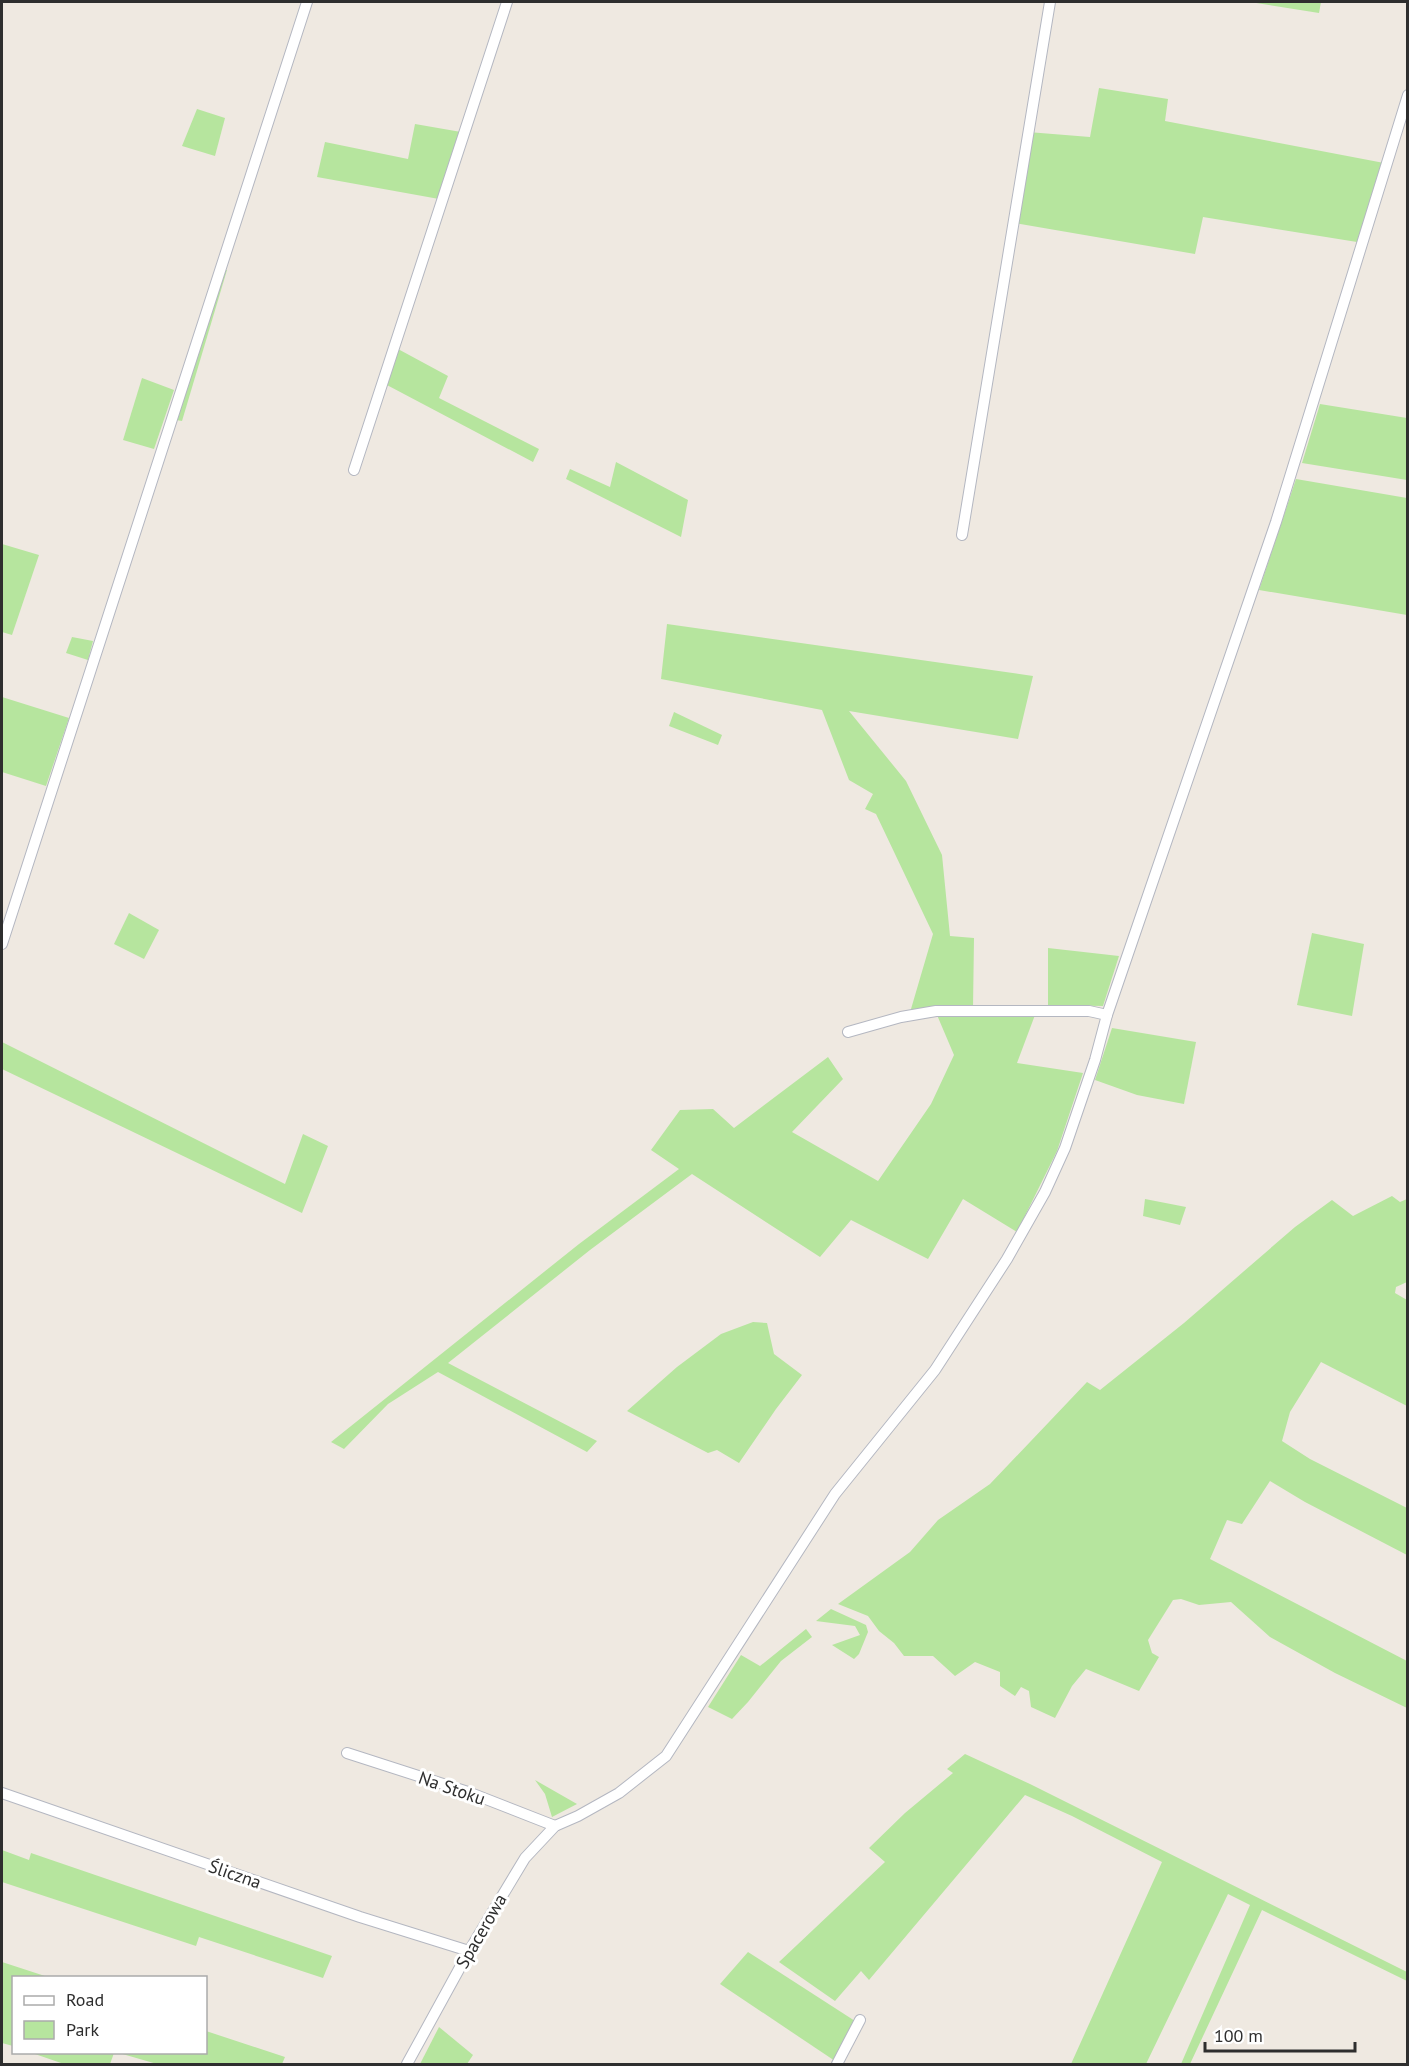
<svg xmlns="http://www.w3.org/2000/svg" width="1409" height="2066" font-family="'PT Sans',sans-serif">
<style>
.green{fill:#b6e59e}
.lines{fill:none;stroke-linecap:round;stroke-linejoin:round}
.street-casing{stroke:#b4b7c1;stroke-width:12}
.street{stroke:#fff;stroke-width:10}
.labels{text-anchor:middle;dominant-baseline:central;stroke-width:6;stroke-linejoin:round;paint-order:stroke}
.street-label{font-size:18px;fill:#2e2e2e;stroke:#fff}
</style>
<rect width="100%" height="100%" fill="#efe9e1"/>
<g class="green">
<path d="M 1250,2 L 1321,2 L 1319,13 Z"/>
<path d="M 1099,88 L 1168,99 L 1165,121 L 1384,163 L 1357,242 L 1203,217 L 1195,254 L 1015,223 L 1028,132 L 1090,137 Z"/>
<path d="M 197,109 L 225,118 L 215,156 L 182,146 Z"/>
<path d="M 415,124 L 461,132 L 439,199 L 317,177 L 325,142 L 408,159 Z"/>
<path d="M 224,270 L 227,270 L 182,421 L 176,420 Z"/>
<path d="M 398,349 L 448,376 L 439,398 L 539,449 L 533,462 L 385,384 Z"/>
<path d="M 142,378 L 174,390 L 154,449 L 123,440 Z"/>
<path d="M 1320,404 L 1407,418 L 1407,480 L 1302,463 Z"/>
<path d="M 616,462 L 688,500 L 681,537 L 566,479 L 570,469 L 610,487 Z"/>
<path d="M 1296,479 L 1407,498 L 1407,615 L 1259,590 Z"/>
<path d="M 2,544 L 39,555 L 12,635 L 2,632 Z"/>
<path d="M 667,624 L 1033,676 L 1018,739 L 849,711 L 906,781 L 942,855 L 950,936 L 974,938 L 973,1008 L 911,1009 L 933,934 L 876,814 L 865,809 L 873,794 L 849,780 L 822,710 L 661,679 Z"/>
<path d="M 72,637 L 93,641 L 88,660 L 66,653 Z"/>
<path d="M 2,697 L 69,718 L 46,786 L 2,772 Z"/>
<path d="M 674,712 L 722,735 L 718,745 L 669,726 Z"/>
<path d="M 129,913 L 159,930 L 144,959 L 114,944 Z"/>
<path d="M 1312,933 L 1364,944 L 1352,1016 L 1297,1005 Z"/>
<path d="M 1048,948 L 1119,956 L 1103,1006 L 1048,1005 Z"/>
<path d="M 937,1015 L 1035,1015 L 1017,1063 L 1083,1073 L 1057,1151 L 1017,1232 L 963,1199 L 928,1259 L 851,1220 L 820,1257 L 692,1174 L 590,1250 L 448,1363 L 597,1441 L 587,1452 L 438,1372 L 388,1404 L 344,1449 L 331,1442 L 579,1244 L 679,1169 L 651,1150 L 680,1110 L 713,1109 L 734,1128 L 828,1057 L 843,1079 L 792,1132 L 878,1181 L 931,1104 L 954,1055 Z"/>
<path d="M 1112,1028 L 1196,1042 L 1184,1104 L 1137,1095 L 1095,1080 Z"/>
<path d="M 2,1042 L 285,1184 L 303,1134 L 328,1146 L 302,1213 L 2,1069 Z"/>
<path d="M 1392,1196 L 1400,1202 L 1407,1199 L 1407,1282 L 1396,1287 L 1395,1293 L 1407,1300 L 1407,1406 L 1321,1362 L 1290,1412 L 1282,1441 L 1310,1459 L 1407,1508 L 1407,1555 L 1305,1502 L 1270,1481 L 1242,1524 L 1227,1520 L 1210,1559 L 1407,1661 L 1407,1708 L 1335,1673 L 1270,1637 L 1231,1602 L 1199,1605 L 1181,1599 L 1173,1600 L 1148,1640 L 1152,1653 L 1159,1657 L 1139,1691 L 1086,1669 L 1072,1686 L 1055,1718 L 1031,1707 L 1029,1691 L 1021,1687 L 1015,1696 L 1000,1686 L 1000,1672 L 975,1662 L 955,1676 L 933,1656 L 904,1656 L 894,1643 L 879,1631 L 868,1616 L 838,1604 L 910,1552 L 938,1520 L 990,1484 L 1087,1382 L 1100,1390 L 1184,1323 L 1295,1227 L 1332,1200 L 1353,1216 Z"/>
<path d="M 1145,1199 L 1186,1207 L 1180,1225 L 1143,1216 Z"/>
<path d="M 753,1322 L 767,1323 L 774,1354 L 802,1375 L 776,1409 L 739,1463 L 717,1450 L 708,1453 L 627,1411 L 677,1367 L 721,1334 Z"/>
<path d="M 831,1609 L 866,1625 L 868,1632 L 859,1654 L 854,1659 L 832,1645 L 860,1635 L 855,1626 L 816,1621 Z"/>
<path d="M 806,1629 L 812,1637 L 781,1661 L 748,1702 L 732,1719 L 708,1707 L 741,1655 L 760,1666 Z"/>
<path d="M 965,1754 L 1030,1784 L 1407,1972 L 1407,1981 L 1262,1910 L 1190,2064 L 1181,2064 L 1250,1905 L 1228,1894 L 1146,2064 L 1071,2064 L 1162,1862 L 1072,1816 L 1025,1795 L 869,1980 L 861,1971 L 835,2001 L 779,1962 L 885,1862 L 869,1848 L 905,1813 L 953,1773 L 947,1769 Z"/>
<path d="M 535,1780 L 577,1804 L 552,1817 L 545,1794 Z"/>
<path d="M 2,1850 L 29,1860 L 31,1853 L 332,1956 L 323,1978 L 199,1937 L 196,1946 L 2,1882 Z"/>
<path d="M 748,1952 L 855,2021 L 835,2061 L 720,1984 Z"/>
<path d="M 2,1962 L 48,1977 L 14,1978 L 13,2046 L 2,2043 Z"/>
<path d="M 439,2027 L 473,2055 L 467,2064 L 420,2064 Z"/>
<path d="M 206,2031 L 285,2057 L 282,2064 L 157,2064 L 119,2053 L 206,2052 Z"/>
<path d="M 32,2053 L 114,2053 L 110,2064 L 64,2064 Z"/>
</g>
<g class="lines">
<defs>
<g id="street">
<path d="M 354,470 L 507,2"/>
<path d="M 962,535 L 1050,2"/>
<path d="M 2,944 L 307,2"/>
<path d="M 848,1032 L 901,1017 L 936,1011 L 1089,1011 L 1107,1015"/>
<path d="M 347,1753 L 468,1792 L 555,1826"/>
<path d="M 2,1793 L 360,1917 L 469,1951"/>
<path d="M 407,2064 L 469,1951 L 525,1858 L 555,1826 L 578,1816 L 619,1793 L 666,1756 L 835,1494 L 935,1370 L 1007,1259 L 1045,1192 L 1065,1148 L 1095,1060 L 1107,1015 L 1276,522 L 1408,95"/>
<path d="M 837,2064 L 860,2020"/>
</g>
</defs>
<use href="#street" class="street-casing"/>
<use href="#street" class="street"/>
</g>
<g class="labels">
<g class="street-label">
<text transform="translate(452 1788) rotate(19)">Na Stoku</text>
<text transform="translate(235 1874) rotate(19)">Śliczna</text>
<text transform="translate(481 1931) rotate(-60)">Spacerowa</text>
</g>
</g>
<rect width="1409" height="2066" fill="none" stroke="#2e2e2e" stroke-width="6"/>
<rect x="12" y="1976" width="195" height="78" fill="#ffffff" stroke="#ababab" stroke-width="1.5"/>
<rect x="24" y="1996" width="30" height="9" fill="#ffffff" stroke="#ababab" stroke-width="1.5"/>
<text x="66" y="2006" font-size="18" fill="#2e2e2e">Road</text>
<rect x="24" y="2021" width="30" height="18" fill="#b6e59e" stroke="#ababab" stroke-width="1.5"/>
<text x="66" y="2036" font-size="18" fill="#2e2e2e">Park</text>
<path d="M1205 2042v9h150v-9" fill="none" stroke="#2e2e2e" stroke-width="3"/>
<text x="1214" y="2042" font-size="18" fill="#2e2e2e" stroke="#ffffff" stroke-width="4.5" paint-order="stroke">100 m</text>
</svg>
